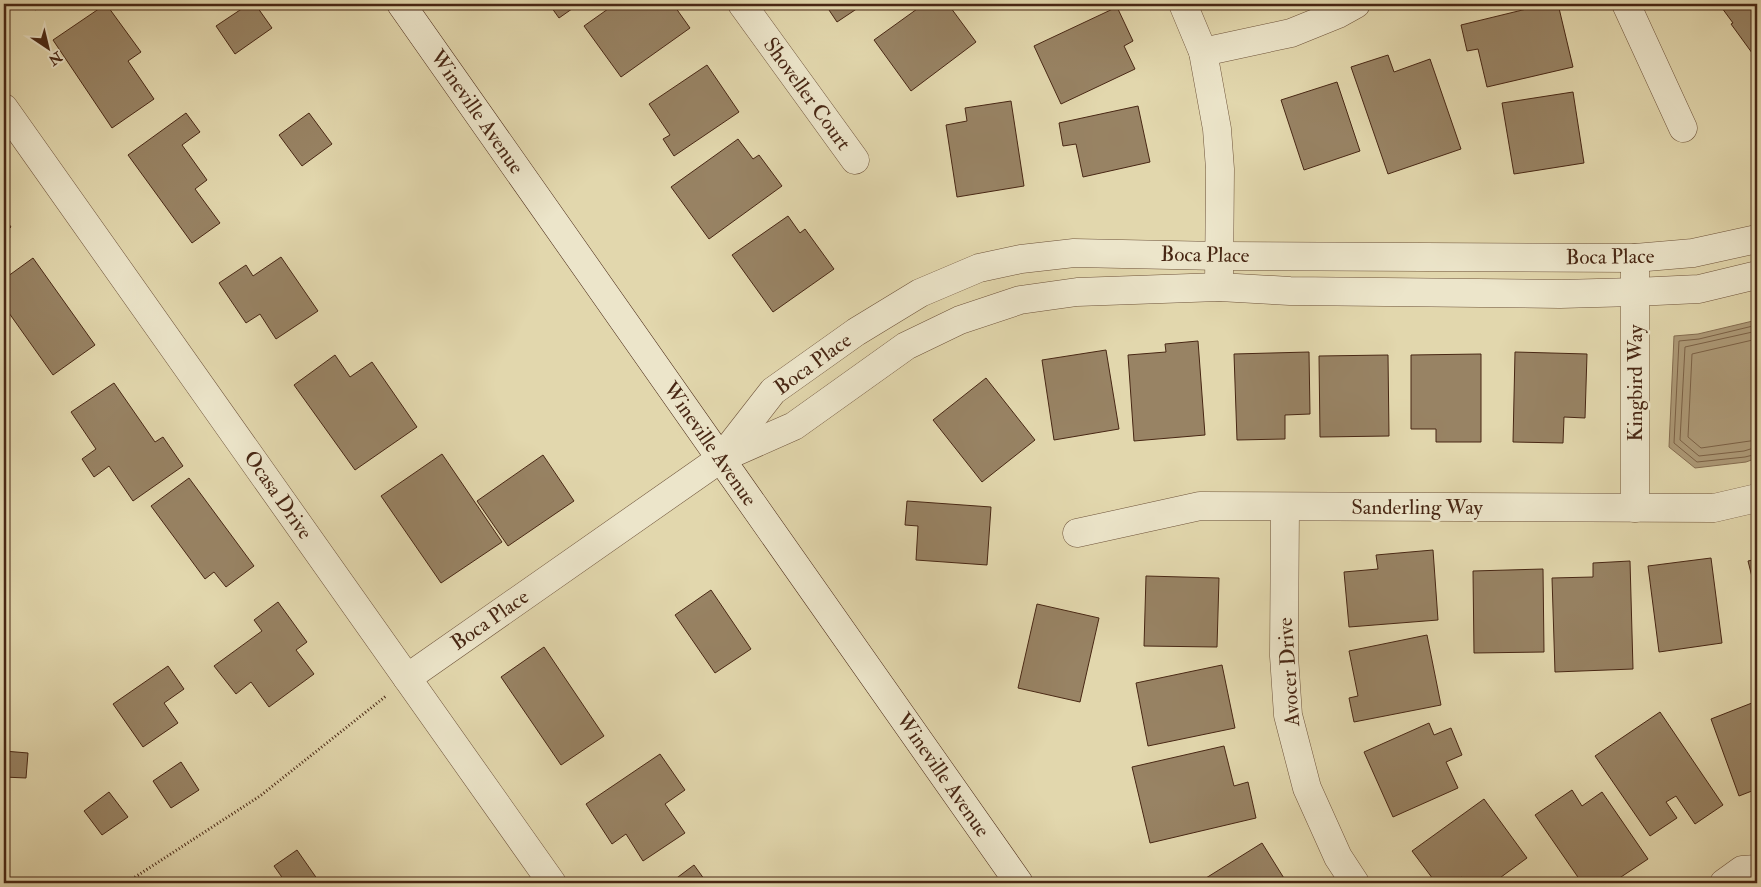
<svg xmlns="http://www.w3.org/2000/svg" width="1761" height="887" font-family="'IM FELL Double Pica',serif">
<style>
.water{fill:#ae9b79;stroke:#856d51}
.lines{fill:none;stroke-linecap:round;stroke-linejoin:round}
.shore{stroke:#7b6146;stroke-width:1}
.building{fill:#988364;stroke:#482714}
.minor-casing{stroke:#6e533a;stroke-width:29}
.tertiary-casing{stroke:#6e533a;stroke-width:29}
.secondary-casing{stroke:#482714;stroke-width:29}
.path{stroke:#482714;stroke-width:3;stroke-dasharray:1 2.5;stroke-linecap:butt}
.minor{stroke:#ece5ca;stroke-width:28}
.tertiary{stroke:#ece5ca;stroke-width:28}
.secondary{stroke:#ece5ca;stroke-width:28}
.labels{text-anchor:middle;dominant-baseline:central;stroke-width:5;stroke-linejoin:round;paint-order:stroke}
.street-label{font-size:21px;fill:#482714;stroke:#ece5ca}
</style>
<rect width="100%" height="100%" fill="#e2d7ad"/>
<filter id="stains"><feTurbulence type="fractalNoise" baseFrequency=".004" numOctaves="4"/><feColorMatrix values="0 0 0 0 .2 0 0 0 0 .09 0 0 0 0 .02 0 0 0 .5 -.17"/></filter>
<radialGradient id="worn" r=".72"><stop offset=".6" stop-color="#630" stop-opacity="0"/><stop offset="1" stop-color="#630" stop-opacity=".3"/></radialGradient>
<path class="water" d="M 1757,320 L 1757,458 L 1746,462 L 1695,468 L 1669,447 L 1674,336 L 1698,334 Z"/>
<g class="lines">
<g class="shore">
<path d="M 1757,325 L 1699,339 L 1679,341 L 1674,443 L 1697,462 L 1745,457 L 1757,454"/>
<path d="M 1757,331 L 1685,347 L 1680,440 L 1699,456 L 1744,451 L 1757,447"/>
<path d="M 1757,339 L 1692,354 L 1688,437 L 1701,448 L 1757,440"/>
</g>
</g>
<g class="building">
<path d="M 31,4 L 45,4 L 35,10 Z"/>
<path d="M 106,4 L 141,52 L 128,61 L 154,99 L 112,128 L 53,40 Z"/>
<path d="M 249,4 L 255,4 L 272,28 L 235,54 L 216,26 Z"/>
<path d="M 549,4 L 579,4 L 559,18 Z"/>
<path d="M 615,4 L 673,4 L 690,28 L 621,77 L 584,26 Z"/>
<path d="M 825,4 L 864,4 L 837,22 Z"/>
<path d="M 924,4 L 948,4 L 976,42 L 911,91 L 874,40 Z"/>
<path d="M 1547,4 L 1558,4 L 1573,67 L 1487,87 L 1478,49 L 1467,51 L 1461,25 Z"/>
<path d="M 1719,4 L 1757,4 L 1757,55 L 1755,57 L 1731,24 L 1733,23 Z"/>
<path d="M 1117,7 L 1133,41 L 1124,46 L 1135,69 L 1061,104 L 1034,46 Z"/>
<path d="M 1388,55 L 1394,72 L 1430,59 L 1461,149 L 1388,174 L 1351,67 Z"/>
<path d="M 707,65 L 739,112 L 674,156 L 663,139 L 670,135 L 649,104 Z"/>
<path d="M 1337,82 L 1360,151 L 1304,170 L 1281,100 Z"/>
<path d="M 1573,92 L 1584,163 L 1514,174 L 1502,103 Z"/>
<path d="M 1011,101 L 1024,186 L 957,197 L 946,125 L 967,121 L 965,108 Z"/>
<path d="M 1138,106 L 1150,162 L 1083,177 L 1076,144 L 1063,146 L 1059,123 Z"/>
<path d="M 186,113 L 200,132 L 182,145 L 207,180 L 195,189 L 220,223 L 192,243 L 128,155 Z"/>
<path d="M 309,113 L 332,144 L 302,166 L 279,135 Z"/>
<path d="M 738,139 L 753,159 L 759,155 L 782,186 L 709,239 L 671,187 Z"/>
<path d="M 788,216 L 800,233 L 805,229 L 834,269 L 773,312 L 732,255 Z"/>
<path d="M 4,217 L 11,227 L 4,233 Z"/>
<path d="M 281,257 L 318,311 L 276,339 L 260,314 L 246,323 L 219,283 L 246,265 L 253,276 Z"/>
<path d="M 33,258 L 95,345 L 53,375 L 4,306 L 4,279 Z"/>
<path d="M 1198,341 L 1205,435 L 1134,441 L 1128,355 L 1166,352 L 1165,344 Z"/>
<path d="M 1106,350 L 1119,429 L 1054,440 L 1042,360 Z"/>
<path d="M 1309,352 L 1310,414 L 1285,415 L 1285,439 L 1237,440 L 1234,354 Z"/>
<path d="M 1515,352 L 1587,354 L 1585,418 L 1564,417 L 1563,443 L 1513,442 Z"/>
<path d="M 1481,354 L 1481,442 L 1436,442 L 1436,429 L 1411,429 L 1411,355 Z"/>
<path d="M 335,355 L 350,377 L 372,362 L 417,427 L 355,470 L 294,385 Z"/>
<path d="M 1388,355 L 1389,436 L 1320,437 L 1319,356 Z"/>
<path d="M 986,378 L 1035,440 L 982,482 L 933,420 Z"/>
<path d="M 114,383 L 155,442 L 163,437 L 183,466 L 133,501 L 109,466 L 94,477 L 82,459 L 96,449 L 71,412 Z"/>
<path d="M 442,454 L 502,542 L 441,583 L 381,496 Z"/>
<path d="M 543,455 L 574,501 L 508,546 L 477,501 Z"/>
<path d="M 189,478 L 254,566 L 226,587 L 214,572 L 205,579 L 151,506 Z"/>
<path d="M 907,501 L 991,507 L 987,565 L 916,560 L 918,526 L 905,525 Z"/>
<path d="M 1433,550 L 1438,620 L 1349,627 L 1344,572 L 1378,569 L 1376,555 Z"/>
<path d="M 1711,558 L 1722,643 L 1659,652 L 1648,566 Z"/>
<path d="M 1757,559 L 1757,597 L 1748,561 Z"/>
<path d="M 1630,561 L 1633,669 L 1555,672 L 1552,578 L 1593,577 L 1593,563 Z"/>
<path d="M 1543,569 L 1544,652 L 1474,653 L 1473,571 Z"/>
<path d="M 1146,576 L 1219,578 L 1217,647 L 1144,646 Z"/>
<path d="M 711,590 L 751,649 L 715,673 L 675,615 Z"/>
<path d="M 278,602 L 307,642 L 296,650 L 314,674 L 269,707 L 251,682 L 236,694 L 214,666 L 262,631 L 254,620 Z"/>
<path d="M 1037,604 L 1099,618 L 1080,702 L 1018,688 Z"/>
<path d="M 1427,635 L 1441,705 L 1354,722 L 1349,698 L 1358,696 L 1349,651 Z"/>
<path d="M 544,647 L 604,736 L 561,765 L 501,677 Z"/>
<path d="M 1222,665 L 1235,728 L 1148,746 L 1136,683 Z"/>
<path d="M 168,666 L 184,689 L 164,703 L 178,723 L 143,747 L 113,704 Z"/>
<path d="M 1757,701 L 1757,789 L 1739,796 L 1711,719 Z"/>
<path d="M 1660,712 L 1723,805 L 1695,824 L 1676,796 L 1666,802 L 1677,818 L 1650,836 L 1595,756 Z"/>
<path d="M 1429,723 L 1434,735 L 1451,728 L 1462,755 L 1446,762 L 1458,788 L 1393,817 L 1364,752 Z"/>
<path d="M 1224,746 L 1234,786 L 1248,782 L 1256,818 L 1150,843 L 1132,767 Z"/>
<path d="M 4,751 L 28,753 L 26,778 L 4,777 Z"/>
<path d="M 660,754 L 685,790 L 665,804 L 685,833 L 643,861 L 626,834 L 612,844 L 586,804 Z"/>
<path d="M 181,762 L 199,790 L 171,808 L 153,781 Z"/>
<path d="M 1572,790 L 1582,806 L 1602,792 L 1648,859 L 1612,883 L 1582,883 L 1535,815 Z"/>
<path d="M 109,792 L 128,817 L 102,835 L 84,811 Z"/>
<path d="M 1484,799 L 1527,858 L 1493,883 L 1467,883 L 1462,877 L 1453,883 L 1436,883 L 1412,851 Z"/>
<path d="M 1262,843 L 1287,883 L 1198,883 Z"/>
<path d="M 297,850 L 320,883 L 286,883 L 274,866 Z"/>
<path d="M 694,865 L 707,883 L 670,883 Z"/>
</g>
<g class="lines">
<defs>
<g id="minor">
<path d="M 742,4 L 855,160"/>
<path d="M 1183,4 L 1203,52 L 1217,129 L 1220,169 L 1219,287"/>
<path d="M 1626,4 L 1683,128"/>
<path d="M 1203,52 L 1291,33 L 1338,14 L 1356,4"/>
<path d="M 4,108 L 552,883"/>
<path d="M 1635,258 L 1635,508"/>
<path d="M 1285,507 L 1284,656 L 1288,715 L 1307,788 L 1338,857 L 1355,883"/>
<path d="M 1077,533 L 1200,506 L 1714,508 L 1757,498"/>
<path d="M 407,678 L 720,459"/>
<path d="M 1724,883 L 1742,870 L 1757,869"/>
</g>
<g id="tertiary">
<path d="M 724,457 L 794,426 L 906,346 L 960,320 L 1020,300 L 1077,292 L 1219,287 L 1290,291 L 1560,294 L 1635,292 L 1699,289 L 1757,275"/>
<path d="M 720,459 L 773,391 L 856,332 L 920,293 L 979,268 L 1021,259 L 1074,253 L 1220,256 L 1635,258 L 1693,253 L 1757,239"/>
</g>
<path id="secondary" d="M 401,4 L 1019,883"/>
</defs>
<use href="#minor" class="minor-casing"/>
<use href="#tertiary" class="tertiary-casing"/>
<use href="#secondary" class="secondary-casing"/>
<path class="path" d="M 126,883 L 260,796 L 386,696"/>
<use href="#minor" class="minor"/>
<use href="#tertiary" class="tertiary"/>
<use href="#secondary" class="secondary"/>
</g>
<g class="labels">
<g class="street-label">
<text transform="translate(807 94) rotate(54)">Shoveller Court</text>
<text transform="translate(477 112) rotate(55)">Wineville Avenue</text>
<text transform="translate(1205 255) rotate(1)">Boca Place</text>
<text transform="translate(1610 257) rotate(-1)">Boca Place</text>
<text transform="translate(813 364) rotate(-36)">Boca Place</text>
<text transform="translate(1635 383) rotate(-90)">Kingbird Way</text>
<text transform="translate(710 444) rotate(55)">Wineville Avenue</text>
<text transform="translate(278 495) rotate(55)">Ocasa Drive</text>
<text x="1417" y="507">Sanderling Way</text>
<text transform="translate(490 620) rotate(-35)">Boca Place</text>
<text transform="translate(1289 672) rotate(-94)">Avocer Drive</text>
<text transform="translate(943 775) rotate(55)">Wineville Avenue</text>
</g>
</g>
<rect width="1761" height="887" fill="none" stroke="#e2d7ad" stroke-width="20"/>
<rect x="5" y="5" width="1751" height="877" fill="none" stroke="#482714" stroke-width="2.5"/>
<rect x="10" y="10" width="1741" height="867" fill="none" stroke="#482714"/>
<g transform="translate(48 48) rotate(145)" stroke="#ece5ca" stroke-width="4" paint-order="stroke">
<path d="M0-4L9 19L0 12L-9 19Z" fill="#482714"/>
<text y="-8" font-size="14" font-weight="bold" text-anchor="middle" fill="#482714">N</text>
</g>
<rect width="100%" height="100%" filter="url(#stains)"/>
<rect width="100%" height="100%" fill="url(#worn)"/>
</svg>
